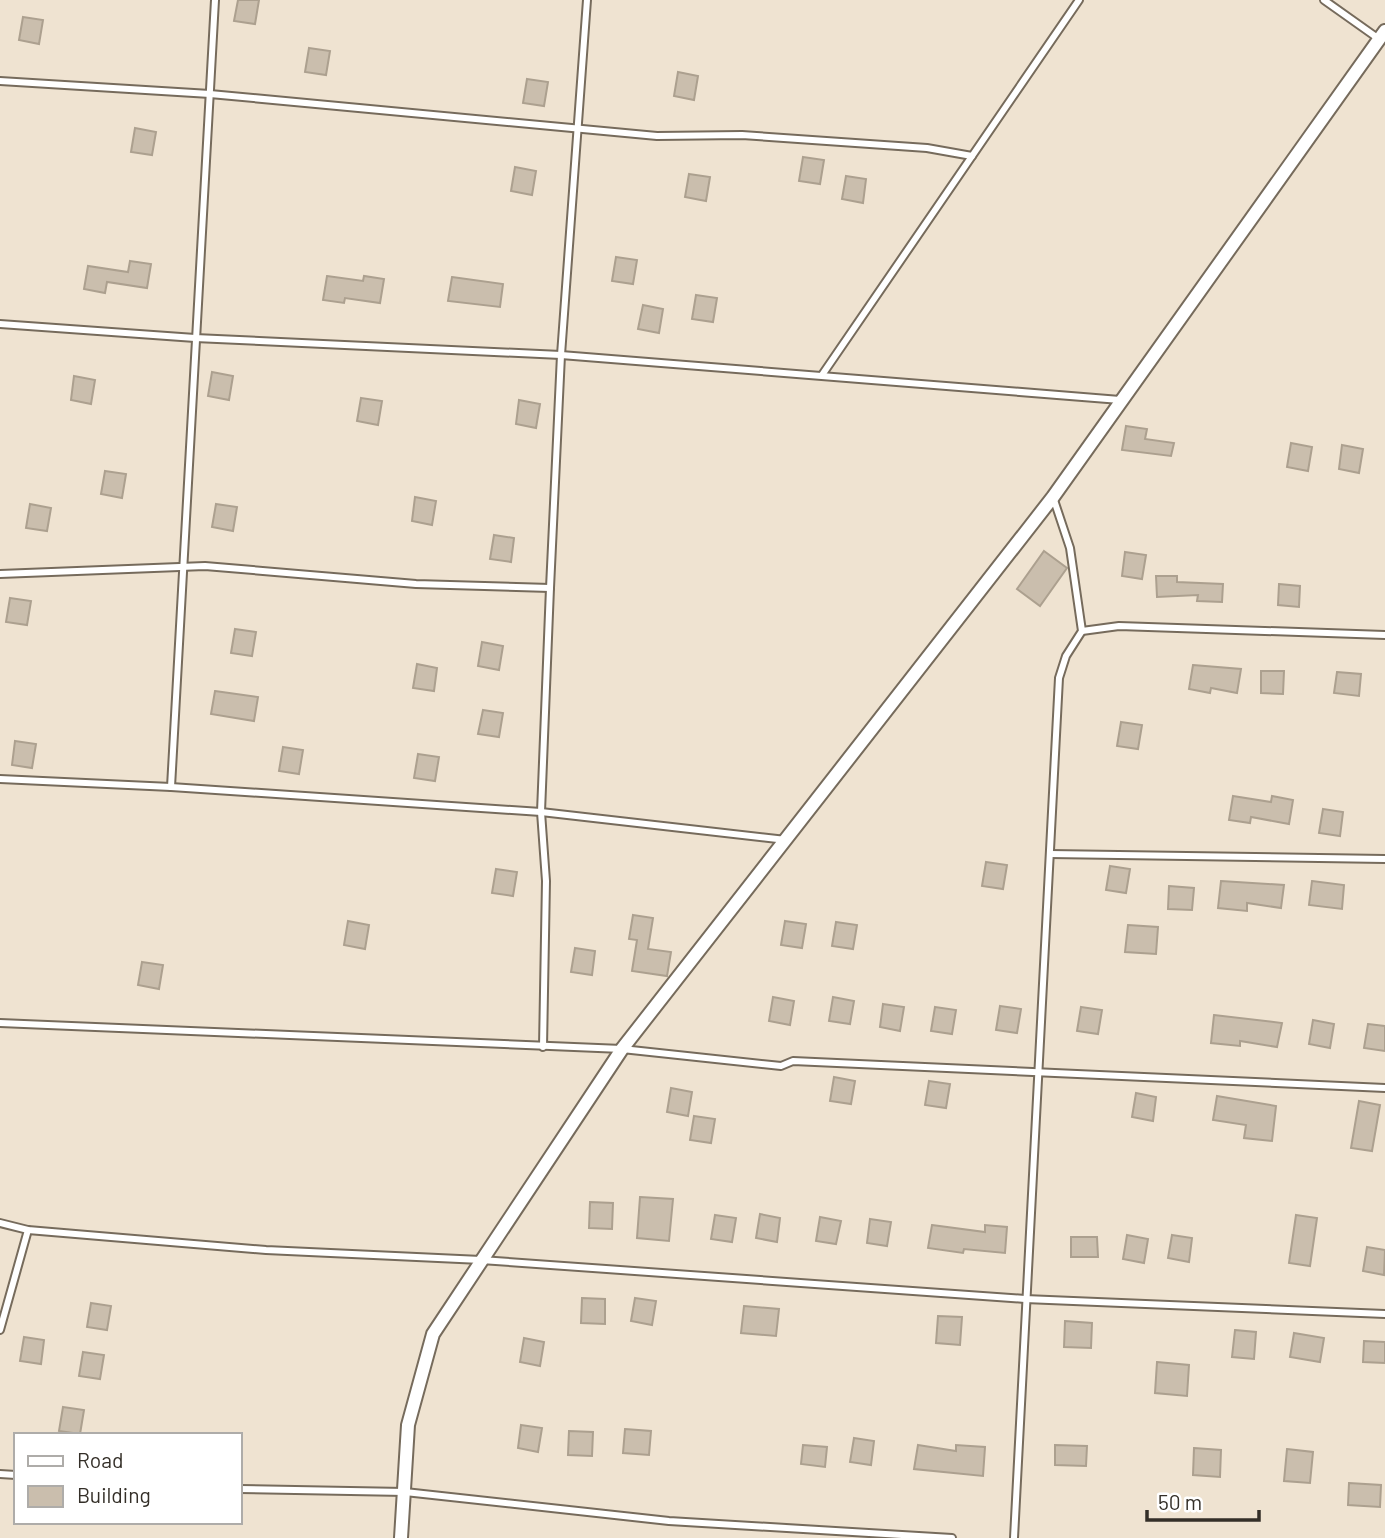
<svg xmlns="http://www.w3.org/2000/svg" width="1385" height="1538" font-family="Barlow,sans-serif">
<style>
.building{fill:#cabead;stroke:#aca08f;stroke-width:2}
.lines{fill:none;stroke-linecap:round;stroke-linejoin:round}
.service-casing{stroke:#766b5c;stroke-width:10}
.minor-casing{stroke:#766b5c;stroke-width:16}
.service{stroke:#fff;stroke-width:6}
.minor{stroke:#fff;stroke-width:12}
</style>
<rect width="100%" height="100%" fill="#efe3d1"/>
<g class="building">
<path d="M 238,0 L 259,0 L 255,24 L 234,21 Z"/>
<path d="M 23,17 L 43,20 L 39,44 L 19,40 Z"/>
<path d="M 309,48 L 330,51 L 326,75 L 305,72 Z"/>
<path d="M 678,72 L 698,76 L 694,100 L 674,96 Z"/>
<path d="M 527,79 L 548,82 L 544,106 L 523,103 Z"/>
<path d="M 135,128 L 156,132 L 152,155 L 131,152 Z"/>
<path d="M 803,157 L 824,160 L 820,184 L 799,181 Z"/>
<path d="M 515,167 L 536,171 L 532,195 L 511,191 Z"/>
<path d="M 689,174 L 710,177 L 706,201 L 685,197 Z"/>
<path d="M 846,176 L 866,179 L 863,203 L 842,199 Z"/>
<path d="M 616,257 L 637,260 L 633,284 L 612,281 Z"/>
<path d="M 130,261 L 151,264 L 147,288 L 107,282 L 105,293 L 84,289 L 88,266 L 128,272 Z"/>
<path d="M 327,276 L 363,281 L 364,276 L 384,279 L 380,303 L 345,298 L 344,303 L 323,300 Z"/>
<path d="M 452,277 L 503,284 L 500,307 L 448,301 Z"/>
<path d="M 696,295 L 717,298 L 713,322 L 692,319 Z"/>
<path d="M 643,305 L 663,309 L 659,333 L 638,329 Z"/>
<path d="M 212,372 L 233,376 L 229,400 L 208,396 Z"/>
<path d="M 74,376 L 95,380 L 91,404 L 71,400 Z"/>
<path d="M 361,398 L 382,401 L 378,425 L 357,421 Z"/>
<path d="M 519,400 L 540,404 L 536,428 L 516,424 Z"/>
<path d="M 1126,426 L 1147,429 L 1145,439 L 1174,443 L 1171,456 L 1122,450 Z"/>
<path d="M 1291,443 L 1312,447 L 1308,471 L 1287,467 Z"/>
<path d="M 1342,445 L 1363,449 L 1359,473 L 1339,469 Z"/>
<path d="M 105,471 L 126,474 L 122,498 L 101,494 Z"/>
<path d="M 415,497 L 436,501 L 432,525 L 412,521 Z"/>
<path d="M 30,504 L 51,508 L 47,531 L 26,528 Z"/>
<path d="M 216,504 L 237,507 L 233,531 L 212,527 Z"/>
<path d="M 494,535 L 514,538 L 511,562 L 490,559 Z"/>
<path d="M 1044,551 L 1067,568 L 1040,606 L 1017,589 Z"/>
<path d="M 1125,552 L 1146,555 L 1142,579 L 1122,576 Z"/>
<path d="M 1156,576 L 1177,576 L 1177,582 L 1223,584 L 1222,602 L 1197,601 L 1198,595 L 1157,597 Z"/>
<path d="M 1279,584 L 1300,586 L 1299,607 L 1278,605 Z"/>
<path d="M 10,598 L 31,601 L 27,625 L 6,622 Z"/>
<path d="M 235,629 L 256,632 L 252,656 L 231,653 Z"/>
<path d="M 482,642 L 503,646 L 499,670 L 478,666 Z"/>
<path d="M 417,664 L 437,668 L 434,691 L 413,688 Z"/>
<path d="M 1193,665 L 1241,669 L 1237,693 L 1211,688 L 1210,693 L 1189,689 Z"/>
<path d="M 1261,671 L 1284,671 L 1283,694 L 1261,693 Z"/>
<path d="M 1337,672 L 1361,674 L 1359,696 L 1334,693 Z"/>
<path d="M 215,691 L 258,697 L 254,721 L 211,714 Z"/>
<path d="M 483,710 L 503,713 L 499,737 L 478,734 Z"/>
<path d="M 1121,722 L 1142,725 L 1138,749 L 1117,746 Z"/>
<path d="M 15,741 L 36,744 L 32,768 L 12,765 Z"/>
<path d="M 283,747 L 303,750 L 299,774 L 279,771 Z"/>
<path d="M 418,754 L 439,757 L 435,781 L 414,778 Z"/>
<path d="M 1233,796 L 1271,802 L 1272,796 L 1293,800 L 1289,824 L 1251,817 L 1250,823 L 1229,820 Z"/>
<path d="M 1323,809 L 1343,812 L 1340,836 L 1319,833 Z"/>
<path d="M 986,862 L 1007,865 L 1003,889 L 982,886 Z"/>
<path d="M 1110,866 L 1130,869 L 1126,893 L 1106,890 Z"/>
<path d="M 496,869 L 517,872 L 513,896 L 492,893 Z"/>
<path d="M 1221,881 L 1284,885 L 1281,908 L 1247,903 L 1247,911 L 1218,908 Z"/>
<path d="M 1312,881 L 1344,885 L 1342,909 L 1309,905 Z"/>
<path d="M 1169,886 L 1194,888 L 1192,910 L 1168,909 Z"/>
<path d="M 633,915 L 653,918 L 648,949 L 671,952 L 667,976 L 632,971 L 637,940 L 629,939 Z"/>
<path d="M 348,921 L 369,925 L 365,949 L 344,945 Z"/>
<path d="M 785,921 L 806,924 L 802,948 L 781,945 Z"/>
<path d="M 836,922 L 857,925 L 853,949 L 832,946 Z"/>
<path d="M 1128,925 L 1158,927 L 1156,954 L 1125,952 Z"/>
<path d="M 575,948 L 595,951 L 592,975 L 571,972 Z"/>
<path d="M 142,962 L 163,965 L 159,989 L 138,985 Z"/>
<path d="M 773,997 L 794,1001 L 790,1025 L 769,1021 Z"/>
<path d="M 833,997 L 854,1001 L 850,1024 L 829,1021 Z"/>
<path d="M 883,1004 L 904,1007 L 900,1031 L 880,1027 Z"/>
<path d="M 1000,1006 L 1021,1009 L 1017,1033 L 996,1030 Z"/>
<path d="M 935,1007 L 956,1010 L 952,1034 L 931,1031 Z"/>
<path d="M 1081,1007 L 1102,1010 L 1098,1034 L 1077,1031 Z"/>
<path d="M 1214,1015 L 1282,1023 L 1277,1047 L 1240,1041 L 1240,1046 L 1211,1043 Z"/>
<path d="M 1313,1020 L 1334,1024 L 1330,1048 L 1309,1044 Z"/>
<path d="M 1368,1024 L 1385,1026 L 1385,1051 L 1364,1048 Z"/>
<path d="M 834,1077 L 855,1081 L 851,1104 L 830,1101 Z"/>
<path d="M 929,1081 L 950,1084 L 946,1108 L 925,1105 Z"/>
<path d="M 671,1088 L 692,1092 L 688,1116 L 667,1112 Z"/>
<path d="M 1136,1093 L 1156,1097 L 1153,1121 L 1132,1117 Z"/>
<path d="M 1217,1096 L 1276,1106 L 1272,1141 L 1244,1138 L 1246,1125 L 1213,1120 Z"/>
<path d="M 1359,1101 L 1380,1105 L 1372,1151 L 1351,1148 Z"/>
<path d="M 694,1116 L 715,1119 L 711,1143 L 690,1140 Z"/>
<path d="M 640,1197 L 673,1199 L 669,1241 L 637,1238 Z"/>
<path d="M 590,1202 L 613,1203 L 612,1229 L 589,1228 Z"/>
<path d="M 760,1214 L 780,1218 L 777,1242 L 756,1238 Z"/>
<path d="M 715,1215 L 736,1218 L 732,1242 L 711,1239 Z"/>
<path d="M 1296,1215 L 1317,1218 L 1310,1266 L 1289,1263 Z"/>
<path d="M 820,1217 L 841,1221 L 836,1244 L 816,1241 Z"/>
<path d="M 870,1219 L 891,1222 L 887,1246 L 867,1243 Z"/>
<path d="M 932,1225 L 985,1232 L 985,1225 L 1007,1227 L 1005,1253 L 964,1249 L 963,1253 L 928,1248 Z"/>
<path d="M 1127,1235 L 1148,1239 L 1144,1263 L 1123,1259 Z"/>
<path d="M 1172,1235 L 1192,1238 L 1189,1262 L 1168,1258 Z"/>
<path d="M 1071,1237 L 1097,1237 L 1098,1257 L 1071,1257 Z"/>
<path d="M 1367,1247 L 1385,1250 L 1384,1275 L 1363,1271 Z"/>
<path d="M 582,1298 L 605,1299 L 605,1324 L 581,1323 Z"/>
<path d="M 635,1298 L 656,1301 L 652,1325 L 631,1321 Z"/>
<path d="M 91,1303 L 111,1306 L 107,1330 L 87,1327 Z"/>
<path d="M 744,1306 L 779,1309 L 776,1336 L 741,1333 Z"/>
<path d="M 938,1316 L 962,1317 L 960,1345 L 936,1343 Z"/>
<path d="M 1065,1321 L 1092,1323 L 1091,1348 L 1064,1347 Z"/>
<path d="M 1235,1330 L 1256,1332 L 1254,1359 L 1232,1357 Z"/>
<path d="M 1294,1333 L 1324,1338 L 1320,1362 L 1290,1357 Z"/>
<path d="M 24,1337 L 44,1340 L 41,1364 L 20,1361 Z"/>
<path d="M 524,1338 L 544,1342 L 540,1366 L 520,1362 Z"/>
<path d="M 1364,1341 L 1385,1342 L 1385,1363 L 1363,1362 Z"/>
<path d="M 83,1352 L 104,1355 L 100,1379 L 79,1376 Z"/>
<path d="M 1157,1362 L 1189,1365 L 1187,1396 L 1155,1393 Z"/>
<path d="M 63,1407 L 84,1410 L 80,1434 L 59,1431 Z"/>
<path d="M 521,1425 L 542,1428 L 538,1452 L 518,1448 Z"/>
<path d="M 625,1429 L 651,1431 L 649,1455 L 623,1453 Z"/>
<path d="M 569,1431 L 593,1432 L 592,1456 L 568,1455 Z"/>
<path d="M 854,1438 L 874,1441 L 871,1465 L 850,1462 Z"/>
<path d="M 803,1445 L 827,1447 L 825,1467 L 801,1464 Z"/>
<path d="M 918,1445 L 956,1451 L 956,1445 L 985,1447 L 983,1476 L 914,1469 Z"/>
<path d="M 1055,1445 L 1087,1446 L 1086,1466 L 1055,1465 Z"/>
<path d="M 1194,1448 L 1221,1450 L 1220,1477 L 1193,1475 Z"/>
<path d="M 1287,1449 L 1313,1452 L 1310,1483 L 1284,1481 Z"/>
<path d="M 1349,1483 L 1381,1485 L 1380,1507 L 1348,1505 Z"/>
</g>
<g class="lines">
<defs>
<g id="service">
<path d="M 1324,0 L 1379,39"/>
<path d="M 0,81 L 210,94 L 657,136 L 742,135 L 927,148 L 972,156"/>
<path d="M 0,324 L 195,338 L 561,355 L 1120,400"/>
<path d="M 822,375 L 1079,0"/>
<path d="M 0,574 L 205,566 L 416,584 L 550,588"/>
<path d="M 1082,631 L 1119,626 L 1385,635"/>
<path d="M 0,779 L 171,787 L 541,812 L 786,840"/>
<path d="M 171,787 L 215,0"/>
<path d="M 1050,854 L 1385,859"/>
<path d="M 0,1023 L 622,1049 L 781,1066 L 793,1061 L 1385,1088"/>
<path d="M 543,1047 L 546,881 L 541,812 L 550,588 L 561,355 L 587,0"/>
<path d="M 0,1223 L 28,1230 L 266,1250 L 481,1260 L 1025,1299 L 1385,1314"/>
<path d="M 0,1330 L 28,1230"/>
<path d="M 0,1474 L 16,1475"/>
<path d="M 240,1489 L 405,1492 L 669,1521 L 952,1538"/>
<path d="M 1014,1538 L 1059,678 L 1066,656 L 1082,631 L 1070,548 L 1053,497"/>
</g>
<path id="minor" d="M 401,1538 L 408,1425 L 433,1334 L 622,1049 L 1053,497 L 1385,31"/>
</defs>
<use href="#service" class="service-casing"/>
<use href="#minor" class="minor-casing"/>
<use href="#service" class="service"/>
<use href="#minor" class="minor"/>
</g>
<rect x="14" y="1433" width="228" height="91" fill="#ffffff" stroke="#aeaca9" stroke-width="2"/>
<rect x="28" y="1456" width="35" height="10" fill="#ffffff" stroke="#aeaca9" stroke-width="2"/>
<text x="77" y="1468" font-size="21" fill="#342f28">Road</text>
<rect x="28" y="1486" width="35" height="21" fill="#cabead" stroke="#aeaca9" stroke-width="2"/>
<text x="77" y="1503" font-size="21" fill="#342f28">Building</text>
<path d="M1147 1510v10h112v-10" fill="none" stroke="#342f28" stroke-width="3.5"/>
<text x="1158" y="1510" font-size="21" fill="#342f28" stroke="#ffffff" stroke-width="5" paint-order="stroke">50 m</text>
</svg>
